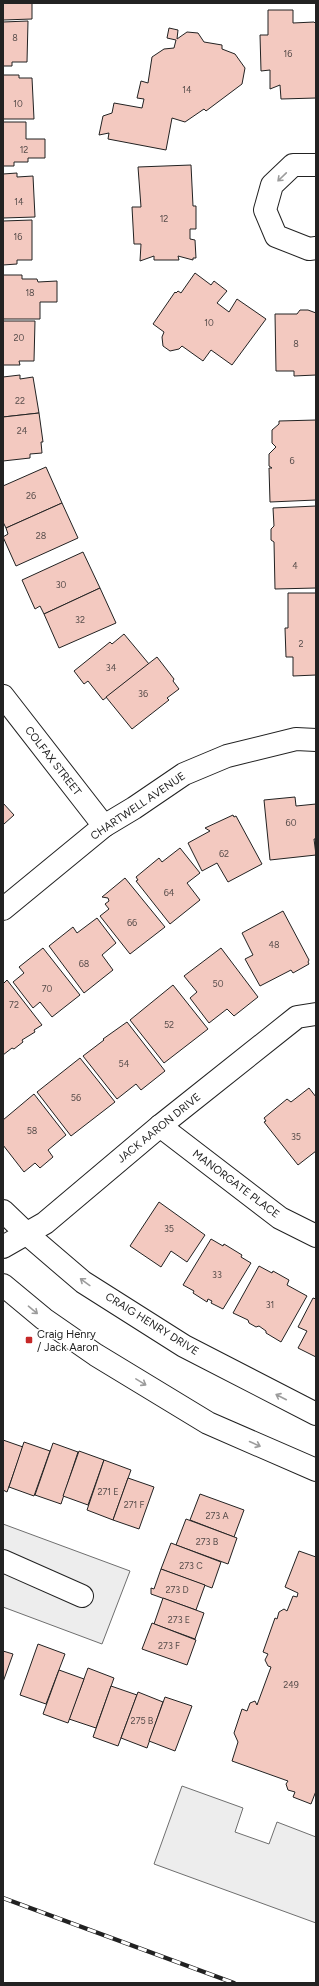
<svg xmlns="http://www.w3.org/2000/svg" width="319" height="1986" font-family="Figtree,sans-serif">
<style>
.parking{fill:#ededed;stroke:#6f6f6f}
.building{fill:#f3c9c0;stroke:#222}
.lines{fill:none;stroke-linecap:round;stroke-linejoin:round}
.minor-casing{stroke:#222;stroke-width:24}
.minor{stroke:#fff;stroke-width:22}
.rail-casing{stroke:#222;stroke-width:4.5}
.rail{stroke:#fff;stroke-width:3;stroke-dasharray:9;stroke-linecap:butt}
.oneway{stroke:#9c9c9c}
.poi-dot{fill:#c62828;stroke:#fff;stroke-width:1.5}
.labels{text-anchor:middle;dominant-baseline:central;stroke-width:3;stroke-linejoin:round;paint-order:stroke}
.number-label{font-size:9px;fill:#564c4a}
.street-label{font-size:11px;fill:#222;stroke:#fff}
.poi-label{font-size:11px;fill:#222;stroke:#fff;text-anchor:start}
</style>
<rect width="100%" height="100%" fill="#fff"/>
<g class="parking">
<path d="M 3,1524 L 130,1571 L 102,1644 L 3,1607 Z"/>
<path d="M 182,1786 L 243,1808 L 235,1832 L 269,1844 L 277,1822 L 316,1837 L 316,1923 L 154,1864 Z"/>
</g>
<g class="building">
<path d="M 3,3 L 32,3 L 32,19 L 3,20 Z"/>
<path d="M 268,10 L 293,10 L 293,23 L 314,22 L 316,24 L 316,98 L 281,99 L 280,85 L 270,89 L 270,70 L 261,71 L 260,35 L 268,35 Z"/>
<path d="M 28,21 L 27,62 L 12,62 L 12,66 L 3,66 L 3,22 Z"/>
<path d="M 169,28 L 178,30 L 177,39 L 187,32 L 198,33 L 204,42 L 222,45 L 222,49 L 235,54 L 245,68 L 242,84 L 206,111 L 204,109 L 185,122 L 172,118 L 166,150 L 108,139 L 109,133 L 99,135 L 103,116 L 112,113 L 114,103 L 142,108 L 144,99 L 137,98 L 141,81 L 148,83 L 152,57 L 164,49 L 174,48 L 176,40 L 167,38 Z"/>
<path d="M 3,75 L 19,75 L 19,78 L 32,78 L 34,119 L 3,119 Z"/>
<path d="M 3,122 L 26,122 L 26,139 L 45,139 L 45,158 L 28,158 L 28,162 L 14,162 L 14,166 L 3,166 Z"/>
<path d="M 191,165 L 193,206 L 196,206 L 196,229 L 190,229 L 190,239 L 195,240 L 196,258 L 193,258 L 193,260 L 178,256 L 179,260 L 154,260 L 154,256 L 140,261 L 141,244 L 134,244 L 132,207 L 141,207 L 138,167 Z"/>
<path d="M 17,173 L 17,177 L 33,176 L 35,217 L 3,218 L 3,174 Z"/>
<path d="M 32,220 L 32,260 L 17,260 L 17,264 L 3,265 L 3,221 Z"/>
<path d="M 195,273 L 211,285 L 214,281 L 227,291 L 217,303 L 229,312 L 237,299 L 266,319 L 232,365 L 211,350 L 203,361 L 182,346 L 179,349 L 170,351 L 163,346 L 162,337 L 164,332 L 153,324 L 175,292 L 176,293 L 178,291 L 181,293 Z"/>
<path d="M 3,275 L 22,275 L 22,279 L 37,279 L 38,282 L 57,281 L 57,302 L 40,302 L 40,319 L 3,319 Z"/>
<path d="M 300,310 L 308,310 L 316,313 L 316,375 L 294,376 L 294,371 L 276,371 L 275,314 L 297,314 Z"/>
<path d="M 3,321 L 35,321 L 34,361 L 19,361 L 20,365 L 3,365 Z"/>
<path d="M 20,375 L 20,379 L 33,377 L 39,413 L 3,417 L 3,377 Z"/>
<path d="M 39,413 L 43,442 L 41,442 L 42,453 L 30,454 L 30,458 L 3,461 L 3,417 Z"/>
<path d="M 316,420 L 316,500 L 270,502 L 269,468 L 272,468 L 269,466 L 269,454 L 276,447 L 272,443 L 272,430 L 279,424 L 279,421 Z"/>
<path d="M 46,467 L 62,503 L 6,528 L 3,522 L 3,486 Z"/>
<path d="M 62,503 L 78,538 L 16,566 L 3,537 L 8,534 L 6,528 Z"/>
<path d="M 316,506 L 316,588 L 275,589 L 274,542 L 271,540 L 271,529 L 274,526 L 273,508 Z"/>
<path d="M 83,552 L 100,588 L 44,614 L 40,606 L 35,609 L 22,580 Z"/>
<path d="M 100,588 L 116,623 L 59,648 L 44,614 Z"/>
<path d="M 288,593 L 316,593 L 316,675 L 293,676 L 293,657 L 286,657 L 285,628 L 288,628 Z"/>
<path d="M 124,634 L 149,664 L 103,700 L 88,681 L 84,684 L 74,671 L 110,642 L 112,644 Z"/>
<path d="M 157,657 L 174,679 L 173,681 L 179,689 L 167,698 L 169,700 L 132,729 L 106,697 Z"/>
<path d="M 295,797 L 296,806 L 316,804 L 316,839 L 314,839 L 316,855 L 270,860 L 264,800 Z"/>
<path d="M 3,803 L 14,815 L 4,824 L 3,823 Z"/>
<path d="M 233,815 L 234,817 L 236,816 L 262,864 L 228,882 L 217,863 L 202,871 L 188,843 L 210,831 L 205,828 Z"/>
<path d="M 180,848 L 200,873 L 187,883 L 200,900 L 170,924 L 136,881 L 138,880 L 136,877 L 159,858 L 162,862 Z"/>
<path d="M 125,878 L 165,927 L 130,954 L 100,916 L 109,909 L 105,904 L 109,901 L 108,898 L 102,897 Z"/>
<path d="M 283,911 L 309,960 L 308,962 L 309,964 L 293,973 L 291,970 L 260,986 L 245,959 L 253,955 L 242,933 Z"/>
<path d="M 97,918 L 116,943 L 102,955 L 113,970 L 84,993 L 49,946 L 73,927 L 77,933 Z"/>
<path d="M 43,948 L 80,995 L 52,1017 L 40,1002 L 33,1008 L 13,982 L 24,973 L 19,967 Z"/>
<path d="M 221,948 L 258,997 L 234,1016 L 227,1009 L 209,1023 L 190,998 L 197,992 L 184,976 Z"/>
<path d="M 7,980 L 42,1025 L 34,1030 L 35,1032 L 22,1040 L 23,1042 L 14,1049 L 12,1048 L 3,1055 L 3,984 Z"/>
<path d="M 173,985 L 208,1029 L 164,1063 L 130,1020 Z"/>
<path d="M 127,1022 L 165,1071 L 141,1090 L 136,1084 L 117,1099 L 83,1056 L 104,1040 L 103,1039 Z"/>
<path d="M 80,1058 L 115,1102 L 71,1136 L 37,1092 Z"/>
<path d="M 309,1088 L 316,1097 L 316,1151 L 298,1165 L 264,1122 L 266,1121 L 264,1118 L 287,1099 L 291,1102 Z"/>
<path d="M 34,1094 L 66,1135 L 48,1150 L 53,1157 L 40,1168 L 35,1163 L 24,1172 L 3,1145 L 3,1120 Z"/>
<path d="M 159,1202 L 205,1235 L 187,1262 L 171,1251 L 161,1267 L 130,1246 Z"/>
<path d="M 211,1239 L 223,1246 L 224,1244 L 242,1255 L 241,1257 L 251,1263 L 223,1309 L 211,1303 L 212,1301 L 208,1299 L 207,1302 L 193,1293 L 194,1291 L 183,1285 Z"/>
<path d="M 259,1266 L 272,1273 L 273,1271 L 289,1280 L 287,1285 L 307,1296 L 281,1342 L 266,1333 L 266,1331 L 259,1326 L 256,1327 L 249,1323 L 248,1320 L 233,1313 Z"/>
<path d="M 313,1298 L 316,1299 L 316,1357 L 298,1348 L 307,1331 L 298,1327 Z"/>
<path d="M 3,1440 L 23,1447 L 7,1492 L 3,1490 Z"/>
<path d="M 24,1442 L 50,1451 L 34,1496 L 9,1487 Z"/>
<path d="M 53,1443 L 78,1452 L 61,1504 L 35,1495 Z"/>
<path d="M 79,1451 L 104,1460 L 88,1505 L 63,1496 Z"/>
<path d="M 104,1460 L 131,1470 L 113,1520 L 87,1510 Z"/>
<path d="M 128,1478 L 154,1487 L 139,1529 L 113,1520 Z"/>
<path d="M 200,1494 L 244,1510 L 234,1537 L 190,1520 Z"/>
<path d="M 186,1519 L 237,1538 L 228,1564 L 176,1545 Z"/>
<path d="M 171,1543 L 221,1562 L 212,1588 L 161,1569 Z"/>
<path d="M 299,1551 L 316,1557 L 316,1791 L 311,1804 L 293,1797 L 295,1792 L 288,1790 L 286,1784 L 288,1781 L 232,1761 L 238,1742 L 234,1733 L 242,1709 L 247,1711 L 250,1703 L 255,1701 L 257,1705 L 271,1667 L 268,1666 L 265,1660 L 268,1654 L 263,1652 L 275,1618 L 277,1619 L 279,1612 L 284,1609 L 287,1611 L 293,1596 L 297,1597 L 298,1593 L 285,1587 Z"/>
<path d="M 161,1569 L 205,1585 L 196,1610 L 151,1594 L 151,1588 L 154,1589 Z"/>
<path d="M 163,1598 L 204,1613 L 195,1639 L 154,1624 Z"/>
<path d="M 152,1623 L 196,1640 L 187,1665 L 142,1649 Z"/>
<path d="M 38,1644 L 65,1654 L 46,1704 L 20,1695 Z"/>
<path d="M 3,1651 L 13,1654 L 3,1682 Z"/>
<path d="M 88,1668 L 114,1678 L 96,1728 L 69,1719 Z"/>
<path d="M 59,1670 L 84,1679 L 68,1723 L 43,1714 Z"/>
<path d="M 111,1686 L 137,1695 L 118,1746 L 93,1737 Z"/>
<path d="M 138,1692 L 163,1702 L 147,1748 L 121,1738 Z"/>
<path d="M 165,1697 L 192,1706 L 175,1751 L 149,1741 Z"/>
</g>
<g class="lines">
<defs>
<g id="minor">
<path d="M 316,165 L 293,165 L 272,185 L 265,210 L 276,236 L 309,249 L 316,248"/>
<path d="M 3,696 L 104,826"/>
<path d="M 3,909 L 104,826 L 134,808 L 184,774 L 227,756 L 296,739 L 316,740"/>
<path d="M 160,1126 L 280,1218 L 316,1236"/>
<path d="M 3,1211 L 27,1234 L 83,1282 L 184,1346 L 316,1414"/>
<path d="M 3,1247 L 45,1223 L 160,1126 L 297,1017 L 316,1014"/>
<path d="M 3,1285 L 44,1319 L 96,1355 L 208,1423 L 316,1470"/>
<path d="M 3,1561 L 82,1596"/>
</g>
</defs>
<use href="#minor" class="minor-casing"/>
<use href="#minor" class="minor"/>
<defs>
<path id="rail" d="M 3,1898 L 234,1983"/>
</defs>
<use href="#rail" class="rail-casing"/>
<use href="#rail" class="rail"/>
</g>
<defs><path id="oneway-shaft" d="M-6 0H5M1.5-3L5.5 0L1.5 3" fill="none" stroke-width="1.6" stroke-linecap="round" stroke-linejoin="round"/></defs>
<g class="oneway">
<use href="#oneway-shaft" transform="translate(282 177) rotate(136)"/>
<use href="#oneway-shaft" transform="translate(85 1282) rotate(-144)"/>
<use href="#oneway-shaft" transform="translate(33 1310) rotate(40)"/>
<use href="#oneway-shaft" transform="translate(141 1382) rotate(31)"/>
<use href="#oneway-shaft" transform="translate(281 1397) rotate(-153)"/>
<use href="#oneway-shaft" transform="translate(255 1444) rotate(24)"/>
</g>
<rect class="poi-dot" x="25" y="1336" width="8" height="8" rx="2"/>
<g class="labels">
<g class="number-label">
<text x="15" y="37">8</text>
<text x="288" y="53">16</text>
<text x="187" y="89">14</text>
<text x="18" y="103">10</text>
<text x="24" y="149">12</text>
<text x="19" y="201">14</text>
<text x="164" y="218">12</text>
<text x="18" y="236">16</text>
<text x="30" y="292">18</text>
<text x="209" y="322">10</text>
<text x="19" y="337">20</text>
<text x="296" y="343">8</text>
<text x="20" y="400">22</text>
<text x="22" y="430">24</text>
<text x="292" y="460">6</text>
<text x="31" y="495">26</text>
<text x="41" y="535">28</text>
<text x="295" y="565">4</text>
<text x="61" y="584">30</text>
<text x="80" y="619">32</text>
<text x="301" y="643">2</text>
<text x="111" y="667">34</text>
<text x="143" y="693">36</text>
<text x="291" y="822">60</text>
<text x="224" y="853">62</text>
<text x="169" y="892">64</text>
<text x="132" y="922">66</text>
<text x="274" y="944">48</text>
<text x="84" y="963">68</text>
<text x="218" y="983">50</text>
<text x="47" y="988">70</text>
<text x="14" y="1004">72</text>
<text x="169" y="1024">52</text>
<text x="124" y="1063">54</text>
<text x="76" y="1097">56</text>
<text x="32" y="1130">58</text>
<text x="296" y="1136">35</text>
<text x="169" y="1228">35</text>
<text x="217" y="1274">33</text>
<text x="270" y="1304">31</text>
<text x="108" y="1491">271 E</text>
<text x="134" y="1504">271 F</text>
<text x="217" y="1515">273 A</text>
<text x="207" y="1541">273 B</text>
<text x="191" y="1565">273 C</text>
<text x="177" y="1589">273 D</text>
<text x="179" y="1619">273 E</text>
<text x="169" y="1645">273 F</text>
<text x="291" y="1684">249</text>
<text x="142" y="1720">275 B</text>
</g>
<g class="street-label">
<text transform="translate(53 761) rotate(52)">COLFAX STREET</text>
<text transform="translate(138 806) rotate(-34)">CHARTWELL AVENUE</text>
<text transform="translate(159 1128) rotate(-39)">JACK AARON DRIVE</text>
<text transform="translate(236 1184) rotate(37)">MANORGATE PLACE</text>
<text transform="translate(152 1324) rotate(32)">CRAIG HENRY DRIVE</text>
</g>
<g class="poi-label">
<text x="37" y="1334">Craig Henry<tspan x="37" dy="13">/ Jack Aaron</tspan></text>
</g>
</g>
<rect width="319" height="1986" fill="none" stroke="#222222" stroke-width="8"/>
</svg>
